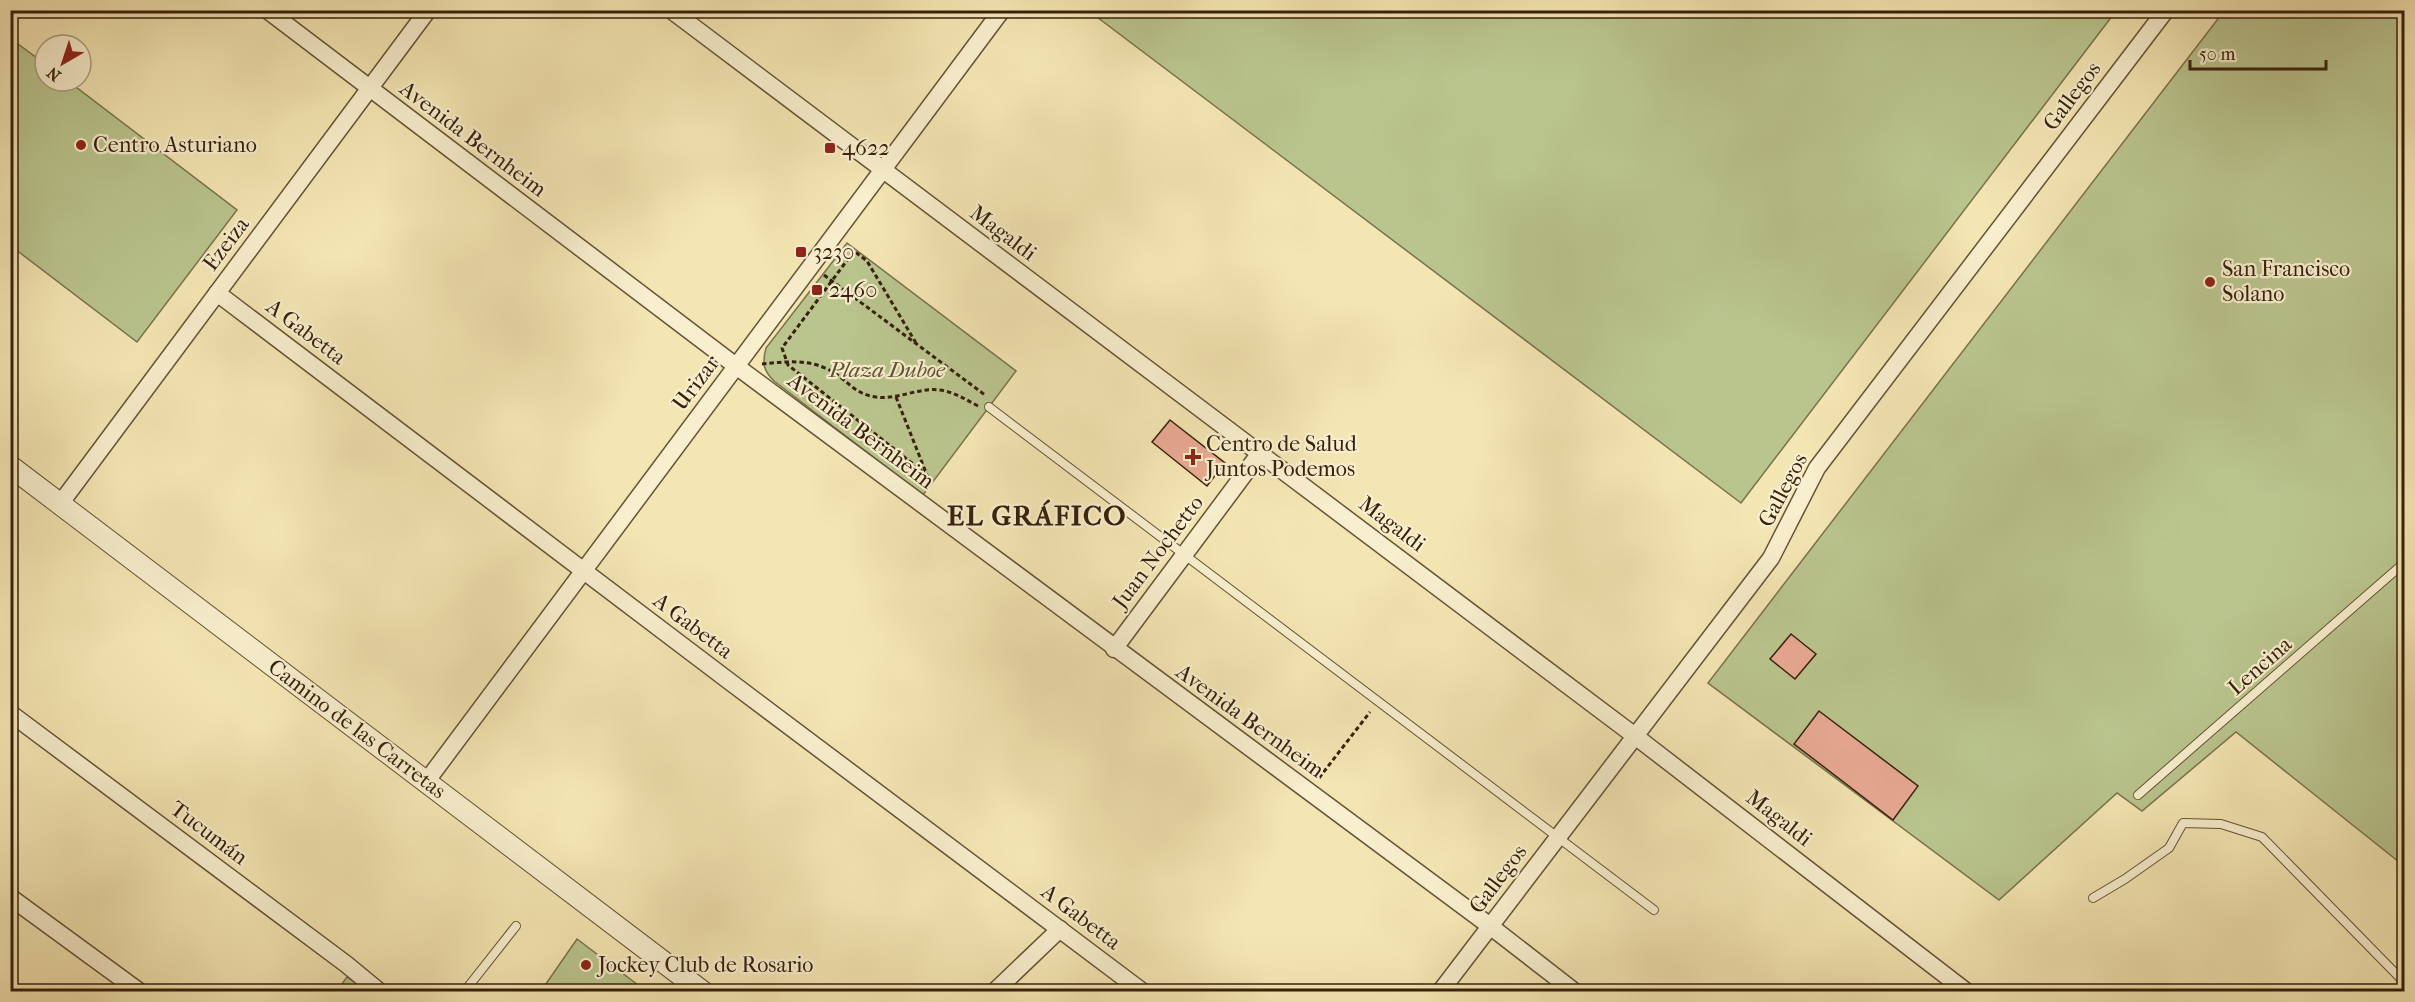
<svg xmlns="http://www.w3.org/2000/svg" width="2415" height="1002" font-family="'IM FELL French Canon',serif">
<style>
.green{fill:#bac58e;stroke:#78724e;stroke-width:1.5}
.building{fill:#e9a994;stroke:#37200d;stroke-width:1.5}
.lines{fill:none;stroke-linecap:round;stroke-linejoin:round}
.service-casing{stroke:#665236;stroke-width:10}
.minor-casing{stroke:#665236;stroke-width:19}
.tertiary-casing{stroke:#665236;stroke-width:23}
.path{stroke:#37200d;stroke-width:3;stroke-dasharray:4.5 3;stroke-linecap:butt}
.service{stroke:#f8efce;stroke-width:8}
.minor{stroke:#f8efce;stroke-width:16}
.tertiary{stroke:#f8efce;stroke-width:21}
.poi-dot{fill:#8f2418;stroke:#f8efce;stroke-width:2}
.labels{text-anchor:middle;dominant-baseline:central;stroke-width:4.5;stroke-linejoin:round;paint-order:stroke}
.street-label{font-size:22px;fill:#37200d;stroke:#f8efce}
.poi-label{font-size:22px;fill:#37200d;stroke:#f8efce;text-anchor:start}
.park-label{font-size:22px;font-style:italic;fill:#5e5234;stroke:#f8efce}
.district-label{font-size:28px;font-weight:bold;letter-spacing:1.5px;fill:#37200d;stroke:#f8efce}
</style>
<rect width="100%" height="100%" fill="#f4e6b3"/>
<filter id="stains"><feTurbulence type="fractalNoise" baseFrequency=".00333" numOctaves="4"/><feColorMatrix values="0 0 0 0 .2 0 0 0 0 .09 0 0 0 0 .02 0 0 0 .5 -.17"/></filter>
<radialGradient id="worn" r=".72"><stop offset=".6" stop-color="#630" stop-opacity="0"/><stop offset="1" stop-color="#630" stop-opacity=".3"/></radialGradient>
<g class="green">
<path d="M 1089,11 L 2116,11 L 1741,503 Z"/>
<path d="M 2224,11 L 2404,11 L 2404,866 L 2236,732 L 2142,811 L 2117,793 L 1999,900 L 1708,683 Z"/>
<path d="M 10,38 L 45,64 L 45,81 L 68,81 L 237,210 L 137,342 L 11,246 Z"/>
<path d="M 847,243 L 1016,371 L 923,495 L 774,381 C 763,370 762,363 766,348 Z"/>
<path d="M 577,939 L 646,991 L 541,991 Z"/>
<path d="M 347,977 L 366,990 L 367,992 L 336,992 Z"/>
</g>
<g class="building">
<path d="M 1170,420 L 1225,463 L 1207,486 L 1152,442 Z"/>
<path d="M 1791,634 L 1816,654 L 1795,679 L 1770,659 Z"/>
<path d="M 1819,711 L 1918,786 L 1893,820 L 1794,744 Z"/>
</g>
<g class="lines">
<defs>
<g id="service">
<path d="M 989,407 L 1654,910"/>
<path d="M 2138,795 L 2404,563"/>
<path d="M 2093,898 L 2125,879 L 2169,848 L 2183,823 L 2221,824 L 2262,837 L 2404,982"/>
<path d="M 464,992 L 516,926"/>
</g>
<g id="minor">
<path d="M 267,10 L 736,366 L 1490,926 L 1575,992"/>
<path d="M 671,10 L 1635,736 L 1967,992"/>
<path d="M 217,293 L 733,684 L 1143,992"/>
<path d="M 60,504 L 428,10"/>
<path d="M 1114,649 L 1260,453"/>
<path d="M 10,713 L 346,964 L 380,992"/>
<path d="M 426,782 L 1002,10"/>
<path d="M 10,897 L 140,992"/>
<path d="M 994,992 L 1060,929"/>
<path d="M 1440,992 L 1771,558 L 1817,468 L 2166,10"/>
</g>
<path id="tertiary" d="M 10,466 L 703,992"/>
</defs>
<use href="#service" class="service-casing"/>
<use href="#minor" class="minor-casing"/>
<use href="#tertiary" class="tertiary-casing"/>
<g class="path">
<path d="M 824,275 L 985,395"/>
<path d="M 916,343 L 867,261 L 854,251 L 782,348 L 788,365 L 927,475"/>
<path d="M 762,364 C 783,362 805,359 825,368 C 845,376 852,394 876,397 C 898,400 919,387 940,390 C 954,392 965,399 978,406"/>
<path d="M 896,397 L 927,475 L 922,485"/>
<path d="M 1319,778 L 1370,712"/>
</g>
<use href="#service" class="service"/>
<use href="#minor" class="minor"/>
<use href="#tertiary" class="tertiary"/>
</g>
<g class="poi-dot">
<circle cx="81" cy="145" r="6"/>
<rect x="824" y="142" width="12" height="12" rx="3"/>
<rect x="795" y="246" width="12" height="12" rx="3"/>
<circle cx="2210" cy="282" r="6"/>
<rect x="811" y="284" width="12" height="12" rx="3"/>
<path d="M1190 448h6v6h6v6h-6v6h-6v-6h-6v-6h6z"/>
<circle cx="586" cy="965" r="6"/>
</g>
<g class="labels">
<g class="street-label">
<text transform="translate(2072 96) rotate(-53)">Gallegos</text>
<text transform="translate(473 139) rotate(37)">Avenida Bernheim</text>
<text transform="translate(1003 233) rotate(37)">Magaldi</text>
<text transform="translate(226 244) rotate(-53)">Ezeiza</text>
<text transform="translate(306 332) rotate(37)">A Gabetta</text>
<text transform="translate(696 383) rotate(-53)">Urizar</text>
<text transform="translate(861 431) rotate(37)">Avenida Bernheim</text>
<text transform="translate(1783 490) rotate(-62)">Gallegos</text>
<text transform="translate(1392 524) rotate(37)">Magaldi</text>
<text transform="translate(1158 552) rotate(-53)">Juan Nochetto</text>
<text transform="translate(693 626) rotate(37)">A Gabetta</text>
<text transform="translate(2260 666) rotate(-41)">Lencina</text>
<text transform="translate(1250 721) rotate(36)">Avenida Bernheim</text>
<text transform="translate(357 729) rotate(37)">Camino de las Carretas</text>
<text transform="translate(1779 818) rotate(38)">Magaldi</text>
<text transform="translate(209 833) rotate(37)">Tucumán</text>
<text transform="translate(1498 879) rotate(-53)">Gallegos</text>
<text transform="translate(1081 917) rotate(37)">A Gabetta</text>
</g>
<g class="poi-label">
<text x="93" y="145">Centro Asturiano</text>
<text x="842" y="148">4622</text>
<text x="813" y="252">3230</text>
<text x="2222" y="269">San Francisco<tspan x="2222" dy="25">Solano</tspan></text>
<text x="829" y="290">2460</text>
<text x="1206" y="444">Centro de Salud<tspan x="1206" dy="25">Juntos Podemos</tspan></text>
<text x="598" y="965">Jockey Club de Rosario</text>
</g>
<g class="park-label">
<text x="887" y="370">Plaza Duboe</text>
</g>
<g class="district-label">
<text x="1037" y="515">EL GRÁFICO</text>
</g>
</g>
<rect width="2415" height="1002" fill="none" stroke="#f4e6b3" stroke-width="36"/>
<rect x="12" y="12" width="2391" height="978" fill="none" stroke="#37200d" stroke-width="3"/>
<rect x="18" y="18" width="2379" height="966" fill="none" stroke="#37200d" stroke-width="1.5"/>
<g transform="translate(63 63) rotate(219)"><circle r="28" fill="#f8efce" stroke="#ab9c81" stroke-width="1.5"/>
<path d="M0-4.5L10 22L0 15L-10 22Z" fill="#8f2418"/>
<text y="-9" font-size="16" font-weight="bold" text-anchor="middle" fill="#37200d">N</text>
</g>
<path d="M2190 60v9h136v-9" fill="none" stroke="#37200d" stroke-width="3"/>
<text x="2199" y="60" font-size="18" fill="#37200d" stroke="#f8efce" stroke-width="4.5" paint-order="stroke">50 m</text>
<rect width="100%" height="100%" filter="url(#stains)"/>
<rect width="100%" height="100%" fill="url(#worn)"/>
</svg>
